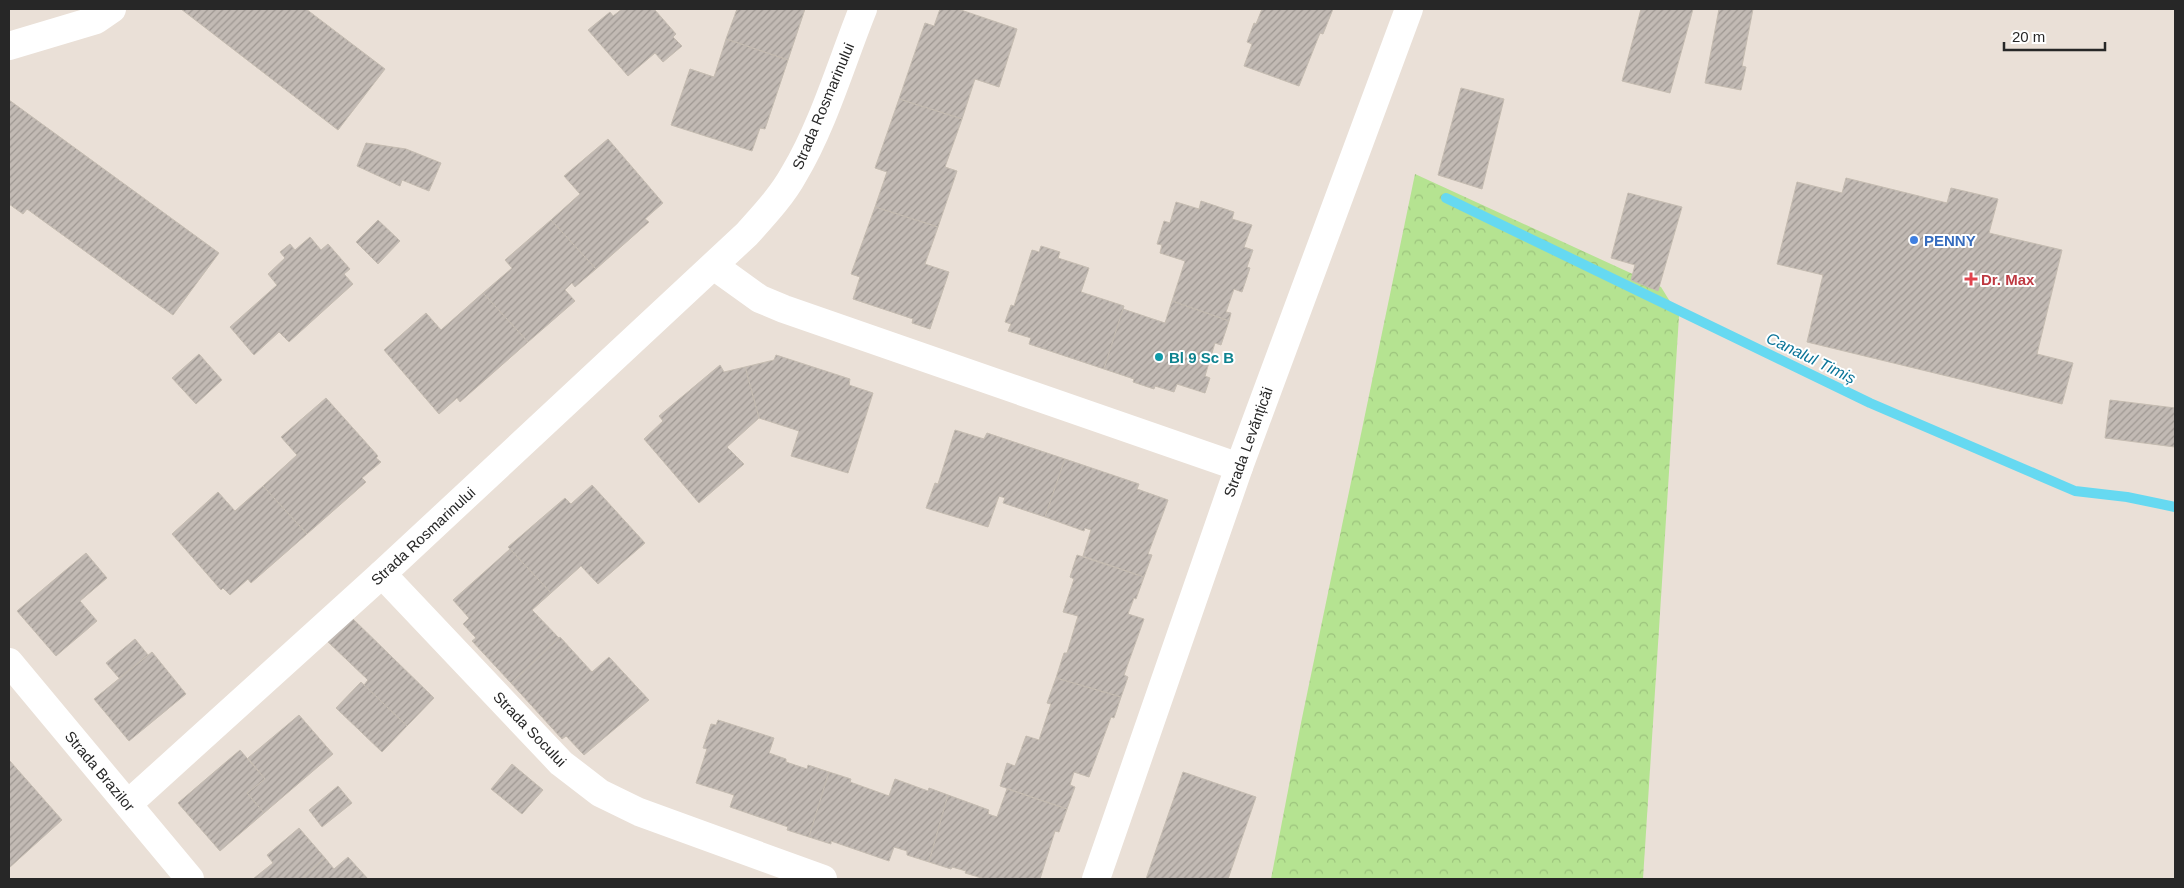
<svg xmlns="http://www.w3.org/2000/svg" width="2184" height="888" font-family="Arial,sans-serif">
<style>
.forest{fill:url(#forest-crowns)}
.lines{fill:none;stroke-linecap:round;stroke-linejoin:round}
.stream{stroke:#66d9f1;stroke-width:10}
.building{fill:url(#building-hatch);stroke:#c5bcb1}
.street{stroke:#fff;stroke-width:28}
.shop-dot{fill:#3f7fe0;stroke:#fff;stroke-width:2}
.health-dot{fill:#e0444e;stroke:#fff;stroke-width:2}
.culture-dot{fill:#0f9aa8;stroke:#fff;stroke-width:2}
.labels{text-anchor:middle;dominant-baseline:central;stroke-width:4;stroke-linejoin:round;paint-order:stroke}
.street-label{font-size:15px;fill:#272727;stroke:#fff}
.shop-label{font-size:15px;font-weight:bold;fill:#366cbe;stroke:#fff;text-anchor:start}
.health-label{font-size:15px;font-weight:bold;fill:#be3a42;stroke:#fff;text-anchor:start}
.culture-label{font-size:15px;font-weight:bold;fill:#0d838f;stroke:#fff;text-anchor:start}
.water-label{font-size:16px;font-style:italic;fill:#0a7498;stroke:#fff}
</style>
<defs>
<pattern id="forest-crowns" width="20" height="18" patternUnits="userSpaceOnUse" patternTransform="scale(1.25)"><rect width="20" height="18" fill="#b5e391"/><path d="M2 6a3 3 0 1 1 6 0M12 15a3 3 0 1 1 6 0" fill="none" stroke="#9cc37d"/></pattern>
<pattern id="building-hatch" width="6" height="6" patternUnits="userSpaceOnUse" patternTransform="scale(1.25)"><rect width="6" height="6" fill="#c2bab4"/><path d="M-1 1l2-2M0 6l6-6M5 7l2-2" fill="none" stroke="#9e9792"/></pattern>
</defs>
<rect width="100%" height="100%" fill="#eae0d7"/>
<path class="forest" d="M 1415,174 L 1661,287 L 1679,316 L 1643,879 L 1271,879 L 1301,723 Z"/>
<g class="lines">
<path class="stream" d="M 1446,198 L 1870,403 L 2075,491 L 2127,497 L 2175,507"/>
</g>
<g class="building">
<path d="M 181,9 L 306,9 L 385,69 L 338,130 Z"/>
<path d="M 622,9 L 654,9 L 676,34 L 673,37 L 682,46 L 663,62 L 655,53 L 628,76 L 588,30 L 610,12 L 613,16 Z"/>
<path d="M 737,9 L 805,9 L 788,60 L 726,39 Z"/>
<path d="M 940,9 L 958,9 L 1017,29 L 999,87 L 975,79 L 962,119 L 899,99 L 925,23 L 934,26 Z"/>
<path d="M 1262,9 L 1333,9 L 1323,34 L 1320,33 L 1299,86 L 1244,66 L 1252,44 L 1247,42 L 1254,23 L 1256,24 Z"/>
<path d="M 1641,9 L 1693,9 L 1670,93 L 1622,81 Z"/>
<path d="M 1719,9 L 1753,9 L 1742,66 L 1746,67 L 1741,90 L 1705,83 Z"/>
<path d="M 726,39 L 788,60 L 765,129 L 760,128 L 752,151 L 671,125 L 690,69 L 714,77 Z"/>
<path d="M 1461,88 L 1504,99 L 1482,189 L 1438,175 Z"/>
<path d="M 899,99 L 962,119 L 945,167 L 957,171 L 938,227 L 875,207 L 887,172 L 875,168 Z"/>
<path d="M 9,100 L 219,253 L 173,315 L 27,209 L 23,214 L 9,204 Z"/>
<path d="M 608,139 L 663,203 L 645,219 L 649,222 L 596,269 L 551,220 L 580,194 L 564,176 Z"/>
<path d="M 366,143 L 406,149 L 441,163 L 429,191 L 402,180 L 400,186 L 357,166 Z"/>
<path d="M 1846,178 L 1947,203 L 1951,188 L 1998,199 L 1989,233 L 2062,250 L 2037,354 L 2073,363 L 2062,404 L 1807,342 L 1823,275 L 1777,264 L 1797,182 L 1842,193 Z"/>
<path d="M 1628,193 L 1682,207 L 1658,291 L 1631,280 L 1635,265 L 1611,258 Z"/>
<path d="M 1201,201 L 1234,212 L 1232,219 L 1252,225 L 1244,247 L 1253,250 L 1247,267 L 1250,268 L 1242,292 L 1234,289 L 1226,312 L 1231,313 L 1229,321 L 1172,301 L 1185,261 L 1160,253 L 1162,245 L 1157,244 L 1164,221 L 1170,223 L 1176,202 L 1199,209 Z"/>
<path d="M 875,207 L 938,227 L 925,264 L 949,272 L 930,329 L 912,323 L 913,319 L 853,299 L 860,277 L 851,274 Z"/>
<path d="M 378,220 L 400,241 L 378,264 L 356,242 Z"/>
<path d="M 551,220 L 596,269 L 575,287 L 572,283 L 565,290 L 575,301 L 528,342 L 483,293 L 512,268 L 505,260 Z"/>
<path d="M 310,237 L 321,250 L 328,244 L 350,269 L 344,274 L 353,284 L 289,342 L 279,332 L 254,355 L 230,327 L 277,285 L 268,274 L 285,258 L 280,252 L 290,244 L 295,250 Z"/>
<path d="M 1041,246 L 1060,252 L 1058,258 L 1089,268 L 1081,292 L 1124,306 L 1104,369 L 1029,344 L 1031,338 L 1008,331 L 1011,324 L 1005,322 L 1011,305 L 1014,306 L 1032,250 L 1039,252 Z"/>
<path d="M 483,293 L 528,342 L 460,402 L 457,398 L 439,414 L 384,350 L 426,313 L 441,330 Z"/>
<path d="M 1172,301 L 1229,321 L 1221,345 L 1215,343 L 1205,376 L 1210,378 L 1205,393 L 1177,384 L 1174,392 L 1155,386 L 1154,389 L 1133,382 L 1134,379 L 1104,369 L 1123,309 L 1165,323 Z"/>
<path d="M 199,354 L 222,380 L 196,404 L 172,378 Z"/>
<path d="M 776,355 L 850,379 L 849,385 L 873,393 L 848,473 L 791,456 L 799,431 L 759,418 L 745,367 L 774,360 Z"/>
<path d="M 720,365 L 724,372 L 745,367 L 759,418 L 727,447 L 744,464 L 699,503 L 644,439 L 663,421 L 659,416 Z"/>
<path d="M 326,398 L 378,456 L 376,458 L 381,462 L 362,478 L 366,482 L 307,534 L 263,486 L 297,455 L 281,437 Z"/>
<path d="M 2110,400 L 2175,408 L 2175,447 L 2105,438 Z"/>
<path d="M 955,430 L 984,439 L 987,433 L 1065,459 L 1045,517 L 1003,503 L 1005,498 L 999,496 L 988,527 L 926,508 L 935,483 L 938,484 Z"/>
<path d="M 1065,459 L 1139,484 L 1137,489 L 1168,500 L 1148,554 L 1152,555 L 1144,577 L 1083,556 L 1091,530 L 1085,528 L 1084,531 L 1045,517 Z"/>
<path d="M 592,485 L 645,543 L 598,584 L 581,566 L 551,593 L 508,547 L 565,498 L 571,504 Z"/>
<path d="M 263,486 L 307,534 L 251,583 L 248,579 L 230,595 L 223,588 L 221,590 L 172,534 L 218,492 L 235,511 Z"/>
<path d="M 510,549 L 551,593 L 532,610 L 559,638 L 511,683 L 472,641 L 476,638 L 463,624 L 469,618 L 453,600 Z"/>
<path d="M 86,553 L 107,578 L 80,601 L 97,621 L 56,656 L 17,611 Z"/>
<path d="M 1077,555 L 1144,577 L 1136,599 L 1134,598 L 1128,614 L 1144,619 L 1124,675 L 1128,677 L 1121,697 L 1056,678 L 1064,653 L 1067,653 L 1078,616 L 1063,612 L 1074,579 L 1070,577 Z"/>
<path d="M 351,617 L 434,698 L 407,726 L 364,685 L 368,680 L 327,641 Z"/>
<path d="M 560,637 L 592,672 L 609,657 L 649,700 L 584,755 L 566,736 L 562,739 L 511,683 Z"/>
<path d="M 135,639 L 148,655 L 119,678 L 106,663 Z"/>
<path d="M 152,652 L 186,694 L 129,741 L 94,699 Z"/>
<path d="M 1056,678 L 1121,697 L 1114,718 L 1111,717 L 1089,777 L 1074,772 L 1070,785 L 1075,787 L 1067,809 L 1000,786 L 1007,763 L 1015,766 L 1026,736 L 1039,740 L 1051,704 L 1047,703 Z"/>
<path d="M 361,682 L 407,726 L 382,752 L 336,708 Z"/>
<path d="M 299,715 L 333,754 L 264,813 L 247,793 L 265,779 L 248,758 Z"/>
<path d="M 718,720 L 774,738 L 769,753 L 786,759 L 786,762 L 807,769 L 808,765 L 829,772 L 809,837 L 787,830 L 788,827 L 730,807 L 734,795 L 696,783 L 707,749 L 703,748 L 711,724 L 716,725 Z"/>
<path d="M 240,750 L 265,779 L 247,793 L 264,813 L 220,851 L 178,803 Z"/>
<path d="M 9,760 L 62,820 L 9,868 Z"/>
<path d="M 512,764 L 543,790 L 522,814 L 491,789 Z"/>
<path d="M 829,772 L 851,779 L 850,782 L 889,796 L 895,779 L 928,791 L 929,788 L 948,795 L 929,862 L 907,855 L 907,851 L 894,847 L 889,861 L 831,841 L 831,844 L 809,837 Z"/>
<path d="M 1183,772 L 1256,797 L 1228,879 L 1146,879 Z"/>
<path d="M 338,786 L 352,803 L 322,827 L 309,810 Z"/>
<path d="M 1007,789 L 1067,809 L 1059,832 L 1055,831 L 1040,879 L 985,879 L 965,873 L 966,871 L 952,867 L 951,869 L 929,862 L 948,795 L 989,810 L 988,814 L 997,817 Z"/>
<path d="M 299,828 L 325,858 L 301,879 L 253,879 L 273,863 L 267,855 Z"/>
<path d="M 348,857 L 368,879 L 301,879 L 325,858 L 334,869 Z"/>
</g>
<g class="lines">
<g class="street">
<path d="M 9,46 L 96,20 L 112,9"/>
<path d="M 714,266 L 760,299 L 784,309 L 1239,467"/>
<path d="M 382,574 L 561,763 L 600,793 L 639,812 L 823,879"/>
<path d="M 9,662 L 190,879"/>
<path d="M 128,804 L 382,574 L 747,234 C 764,215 782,196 794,174 C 823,126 842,61 863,9"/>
<path d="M 1096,879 L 1239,467 L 1409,9"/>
</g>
</g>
<circle class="shop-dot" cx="1914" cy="240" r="5"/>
<path class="health-dot" d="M1968.5 271.5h5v5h5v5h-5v5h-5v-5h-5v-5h5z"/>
<circle class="culture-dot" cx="1159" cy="357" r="5"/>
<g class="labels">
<g class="street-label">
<text transform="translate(823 106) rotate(-67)">Strada Rosmarinului</text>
<text transform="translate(1248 442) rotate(-70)">Strada Levănțicăi</text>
<text transform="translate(423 536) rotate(-43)">Strada Rosmarinului</text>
<text transform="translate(530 729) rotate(46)">Strada Socului</text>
<text transform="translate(100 771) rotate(50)">Strada Brazilor</text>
</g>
<g class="shop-label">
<text x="1924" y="240">PENNY</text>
</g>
<g class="health-label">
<text x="1981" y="279">Dr. Max</text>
</g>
<g class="culture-label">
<text x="1169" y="357">Bl 9 Sc B</text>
</g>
<g class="water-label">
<text transform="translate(1811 358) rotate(26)">Canalul Timiș</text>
</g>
</g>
<rect width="2184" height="888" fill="none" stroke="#272727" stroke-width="20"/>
<path d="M2004 42v8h101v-8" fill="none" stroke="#272727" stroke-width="2.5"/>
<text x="2012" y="42" font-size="15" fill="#272727" stroke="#ffffff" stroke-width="4" paint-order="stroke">20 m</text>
</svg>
